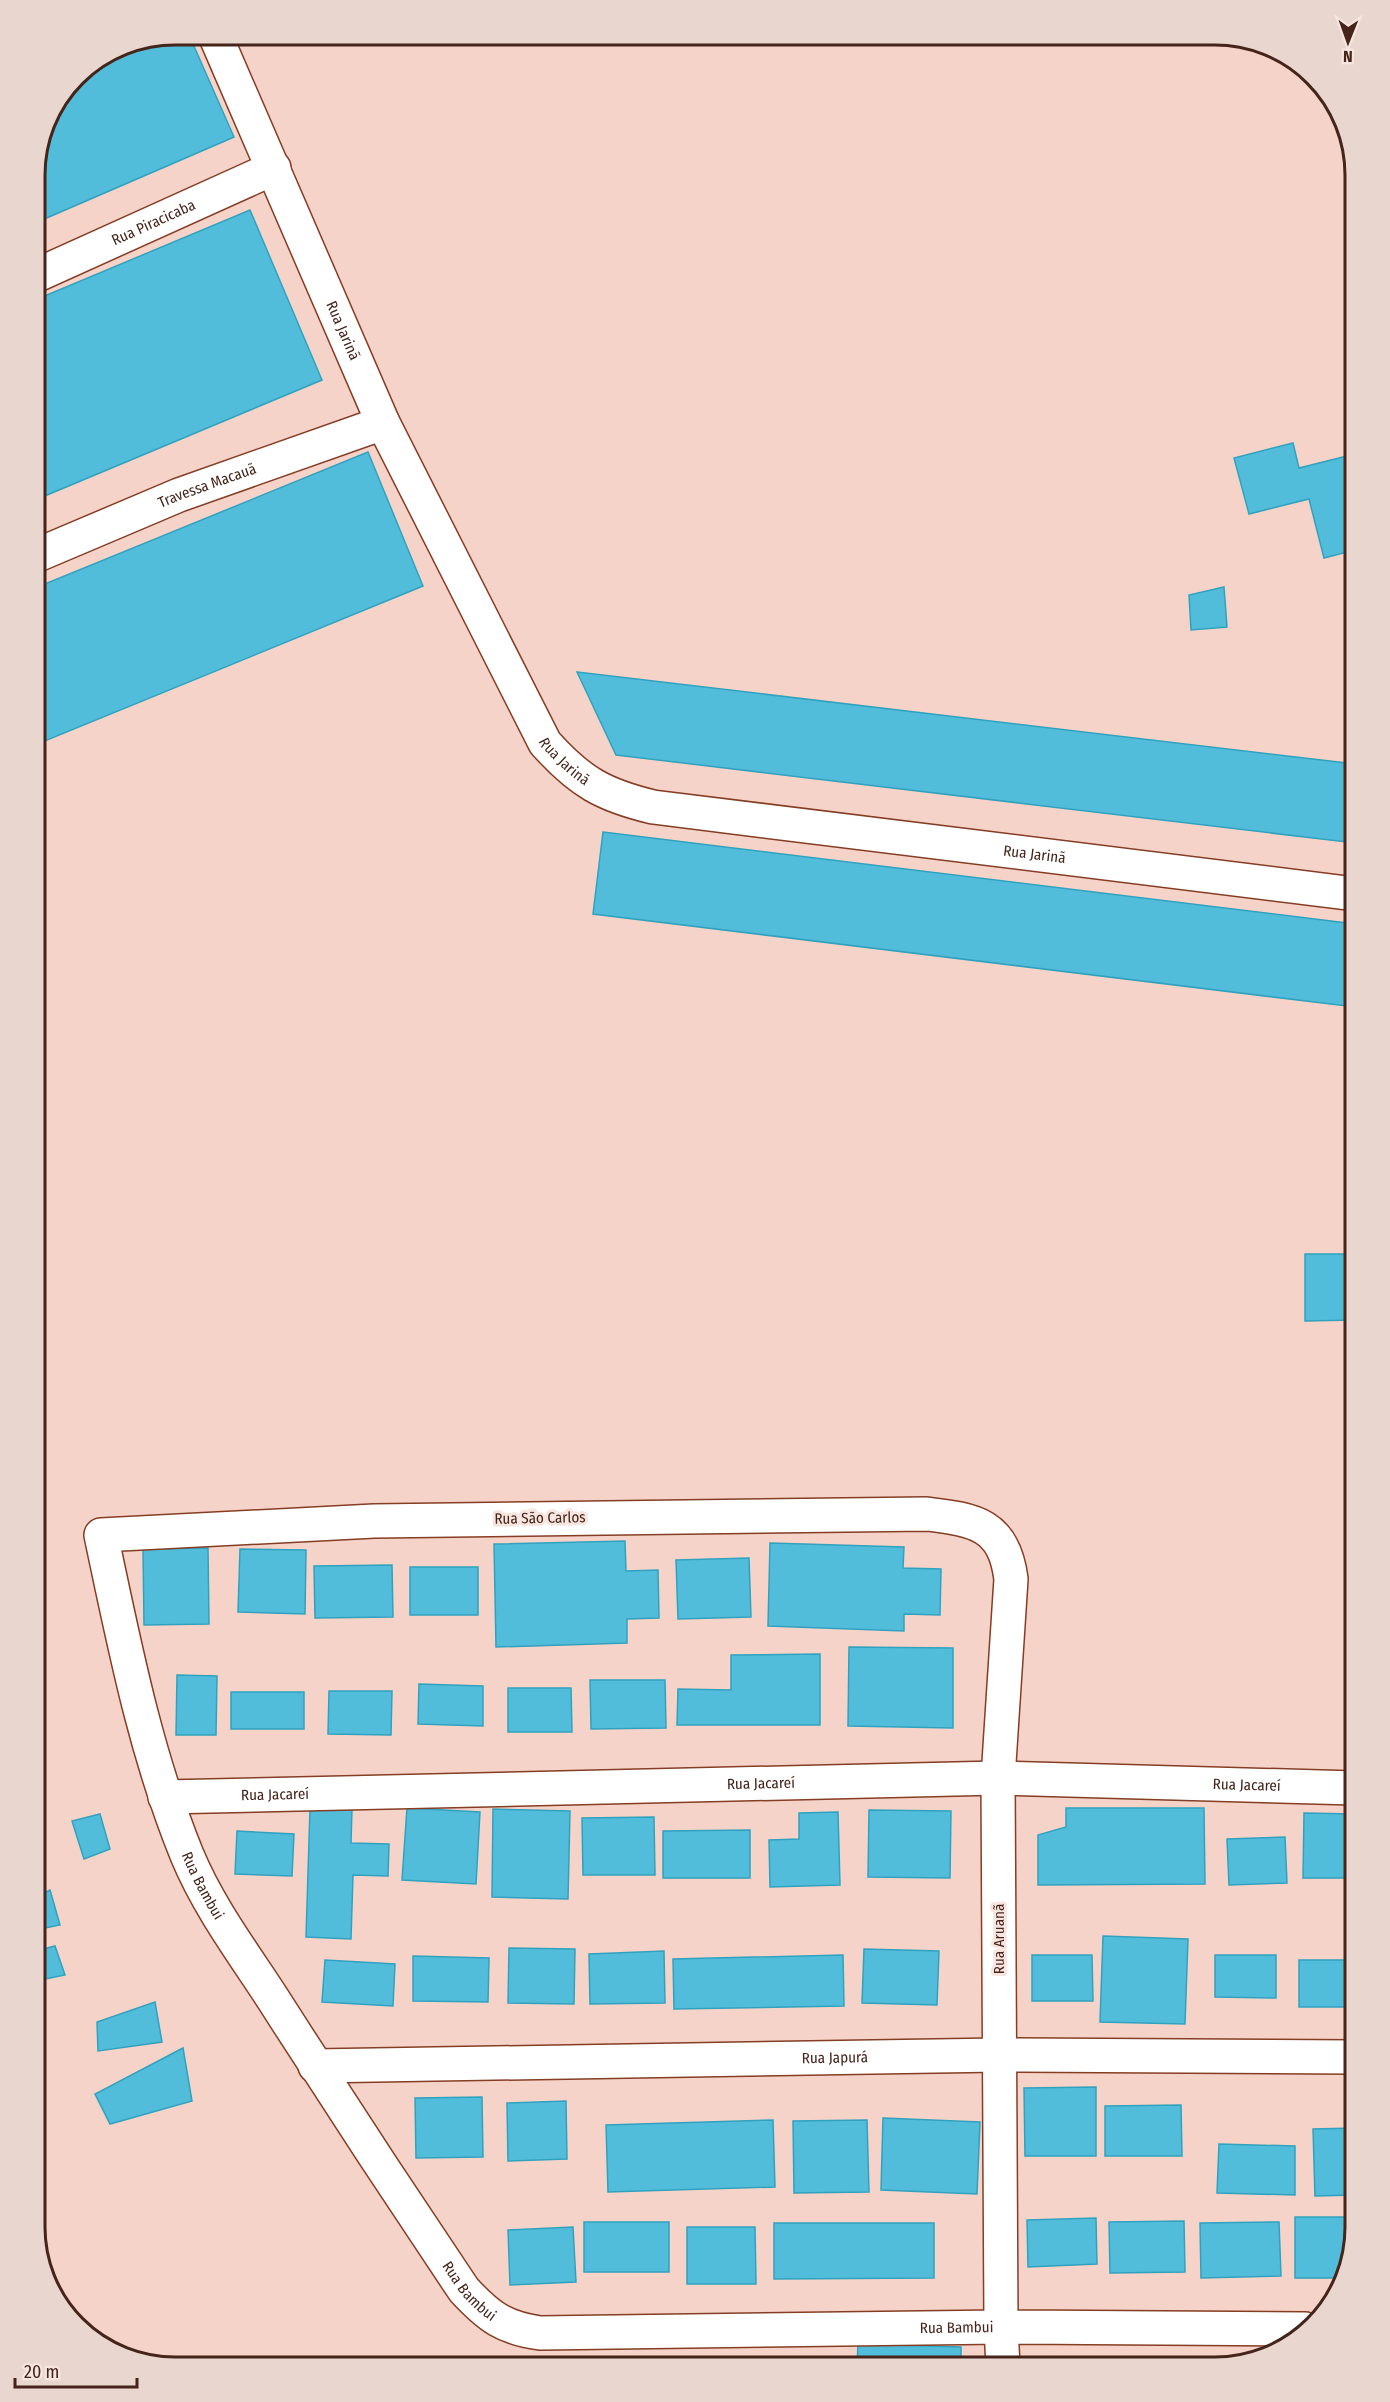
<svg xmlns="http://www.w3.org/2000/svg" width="1390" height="2402" font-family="'Fira Sans Condensed',sans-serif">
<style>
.building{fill:#52bddb;stroke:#30a2bf;stroke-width:1.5}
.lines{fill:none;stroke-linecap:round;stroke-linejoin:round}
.minor-casing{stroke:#853d24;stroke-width:36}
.minor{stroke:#fff;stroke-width:33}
.labels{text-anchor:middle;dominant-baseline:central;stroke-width:6;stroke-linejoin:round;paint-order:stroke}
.street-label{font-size:15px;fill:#45241a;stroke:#f7e5df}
.rim{fill:none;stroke:#45241a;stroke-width:3}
</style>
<rect width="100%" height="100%" fill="#f6d3c8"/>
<g class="building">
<path d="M 175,34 L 189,35 L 234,137 L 35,223 L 35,166 L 45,121 L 76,75 L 122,45 Z"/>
<path d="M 250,210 L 322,380 L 35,500 L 35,300 Z"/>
<path d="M 1293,443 L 1299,468 L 1355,454 L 1355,550 L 1324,558 L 1309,499 L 1249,514 L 1234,458 Z"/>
<path d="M 368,452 L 423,586 L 35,745 L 35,588 Z"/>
<path d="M 1224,587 L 1227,627 L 1191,630 L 1189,595 Z"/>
<path d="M 577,672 L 1355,764 L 1355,843 L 616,755 Z"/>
<path d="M 603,832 L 1355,924 L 1355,1007 L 593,914 Z"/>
<path d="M 1305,1254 L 1355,1254 L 1355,1320 L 1305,1321 Z"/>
<path d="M 625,1541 L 626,1571 L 658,1570 L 659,1618 L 627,1619 L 627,1643 L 496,1647 L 494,1544 Z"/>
<path d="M 770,1543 L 904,1547 L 903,1568 L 941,1569 L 940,1615 L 904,1614 L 904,1631 L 768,1626 Z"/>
<path d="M 208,1548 L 209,1624 L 144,1625 L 143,1549 Z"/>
<path d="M 240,1549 L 306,1550 L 305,1614 L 238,1612 Z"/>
<path d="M 749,1558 L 751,1617 L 678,1619 L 676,1560 Z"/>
<path d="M 392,1565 L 393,1617 L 315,1618 L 314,1566 Z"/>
<rect x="410" y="1567" width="68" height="48"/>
<path d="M 36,1623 L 44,1657 L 35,1663 L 35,1624 Z"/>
<path d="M 849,1647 L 953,1648 L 953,1728 L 848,1726 Z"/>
<path d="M 820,1654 L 820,1725 L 677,1725 L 678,1689 L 731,1690 L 731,1655 Z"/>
<path d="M 177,1675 L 217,1676 L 216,1735 L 176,1735 Z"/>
<path d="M 590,1680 L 665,1680 L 666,1728 L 591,1729 Z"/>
<path d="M 419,1684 L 483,1686 L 483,1726 L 418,1724 Z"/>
<path d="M 508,1688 L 571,1688 L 572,1732 L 508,1732 Z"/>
<path d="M 329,1691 L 392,1691 L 391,1735 L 328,1734 Z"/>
<rect x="231" y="1692" width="73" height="37"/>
<path d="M 310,1808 L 352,1809 L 351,1843 L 389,1844 L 388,1876 L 353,1875 L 351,1939 L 306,1937 Z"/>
<path d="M 407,1808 L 480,1812 L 476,1884 L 402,1880 Z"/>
<path d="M 1066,1808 L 1204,1808 L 1205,1884 L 1038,1885 L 1038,1835 L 1066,1827 Z"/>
<path d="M 493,1809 L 570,1811 L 568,1899 L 492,1897 Z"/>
<path d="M 869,1810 L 951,1811 L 950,1878 L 868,1877 Z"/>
<path d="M 838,1812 L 840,1885 L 770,1887 L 769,1840 L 799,1839 L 799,1813 Z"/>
<path d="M 1304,1813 L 1355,1814 L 1355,1878 L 1303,1878 Z"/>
<path d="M 100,1814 L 110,1849 L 84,1859 L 72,1821 Z"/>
<path d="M 654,1817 L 655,1875 L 583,1875 L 582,1818 Z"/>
<path d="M 750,1830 L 750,1878 L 663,1878 L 663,1831 Z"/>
<path d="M 237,1831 L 294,1834 L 292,1876 L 235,1874 Z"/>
<path d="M 1285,1837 L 1287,1883 L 1229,1885 L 1227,1839 Z"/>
<path d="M 50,1890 L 60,1925 L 35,1930 L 35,1897 Z"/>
<path d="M 1103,1936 L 1188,1939 L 1185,2024 L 1100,2022 Z"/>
<path d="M 55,1946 L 65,1975 L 35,1981 L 35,1951 Z"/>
<path d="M 509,1948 L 575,1949 L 574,2004 L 508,2003 Z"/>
<path d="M 864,1949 L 939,1951 L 937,2005 L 862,2003 Z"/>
<path d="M 664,1951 L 665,2003 L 590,2004 L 589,1954 Z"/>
<path d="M 843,1955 L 844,2006 L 674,2009 L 673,1959 Z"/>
<path d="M 1032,1955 L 1092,1955 L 1093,2001 L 1032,2001 Z"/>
<path d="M 1215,1955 L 1276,1955 L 1276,1998 L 1215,1997 Z"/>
<path d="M 413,1956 L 489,1958 L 488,2002 L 413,2001 Z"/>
<path d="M 325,1960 L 395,1964 L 393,2006 L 322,2002 Z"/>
<rect x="1299" y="1960" width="56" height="47"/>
<path d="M 155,2002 L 162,2042 L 98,2051 L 97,2022 Z"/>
<path d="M 183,2048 L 192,2101 L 110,2124 L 95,2094 Z"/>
<path d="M 1096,2087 L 1096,2156 L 1025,2156 L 1024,2088 Z"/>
<path d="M 482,2097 L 483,2157 L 416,2158 L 415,2098 Z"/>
<path d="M 566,2101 L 567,2159 L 508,2161 L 507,2103 Z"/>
<path d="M 1181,2105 L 1182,2156 L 1105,2156 L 1105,2106 Z"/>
<path d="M 883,2118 L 980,2122 L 977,2194 L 881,2190 Z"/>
<path d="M 773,2120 L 775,2187 L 608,2192 L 606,2125 Z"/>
<path d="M 867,2120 L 869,2192 L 794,2193 L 793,2121 Z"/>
<path d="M 1355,2128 L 1355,2195 L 1315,2196 L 1313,2129 Z"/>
<path d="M 1219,2144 L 1295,2146 L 1295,2195 L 1217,2193 Z"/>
<path d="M 1295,2217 L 1355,2217 L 1355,2227 L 1340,2278 L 1295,2278 Z"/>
<path d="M 1096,2218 L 1097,2264 L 1028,2267 L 1027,2220 Z"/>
<path d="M 1184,2221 L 1185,2272 L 1110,2273 L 1109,2222 Z"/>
<rect x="584" y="2222" width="85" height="50"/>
<path d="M 1279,2222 L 1281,2276 L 1201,2278 L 1200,2223 Z"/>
<path d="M 774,2223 L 934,2223 L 934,2278 L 774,2279 Z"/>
<path d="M 573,2227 L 576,2282 L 510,2285 L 508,2230 Z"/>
<path d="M 687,2227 L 755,2227 L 756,2284 L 687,2284 Z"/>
<path d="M 858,2344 L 961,2347 L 961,2367 L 857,2367 Z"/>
</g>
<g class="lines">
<defs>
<g id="minor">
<path id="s1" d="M 215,35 L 383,423 L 545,743 C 580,782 603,795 653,807 L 1355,894"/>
<path id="s2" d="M 35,276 L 274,168"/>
<path id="s3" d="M 35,556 L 179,495 L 383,423"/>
<path id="s4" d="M 165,1797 L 998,1778 L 1355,1788"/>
<path id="s5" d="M 315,2066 L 999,2055 L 1355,2057"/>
<path id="s6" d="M 1003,2367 L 1001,2327 L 998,1778 L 1011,1579 C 1004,1524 975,1520 927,1514 L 374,1521 L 101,1535 C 124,1643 145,1752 187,1855 C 209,1908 244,1954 275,2002 C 337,2099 400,2195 464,2290 C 489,2317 504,2328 540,2333 L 1001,2327 L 1305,2329"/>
</g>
</defs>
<use href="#minor" class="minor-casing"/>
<use href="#minor" class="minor"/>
</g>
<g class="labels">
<g class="street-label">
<text stroke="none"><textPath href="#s2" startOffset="130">Rua Piracicaba</textPath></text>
<text stroke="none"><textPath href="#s1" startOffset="322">Rua Jarinã</textPath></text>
<text stroke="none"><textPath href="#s3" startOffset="186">Travessa Macauã</textPath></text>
<text stroke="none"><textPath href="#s1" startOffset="808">Rua Jarinã</textPath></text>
<text stroke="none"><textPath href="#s1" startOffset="1294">Rua Jarinã</textPath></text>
<text transform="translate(540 1518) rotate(-1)">Rua São Carlos</text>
<text stroke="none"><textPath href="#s4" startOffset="596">Rua Jacareí</textPath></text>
<text stroke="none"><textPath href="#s4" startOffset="1082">Rua Jacareí</textPath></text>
<text stroke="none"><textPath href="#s4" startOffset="110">Rua Jacareí</textPath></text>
<text stroke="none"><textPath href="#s6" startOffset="2100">Rua Bambui</textPath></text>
<text transform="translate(999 1939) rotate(-90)">Rua Aruanã</text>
<text stroke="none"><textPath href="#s5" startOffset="520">Rua Japurá</textPath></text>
<text stroke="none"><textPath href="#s6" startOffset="2586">Rua Bambui</textPath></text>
<text stroke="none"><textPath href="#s6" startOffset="3088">Rua Bambui</textPath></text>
</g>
</g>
<path d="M0 0H1390V2402H0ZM175 45H1215A130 130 0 0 1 1345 175V2227A130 130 0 0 1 1215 2357H175A130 130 0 0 1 45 2227V175A130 130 0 0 1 175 45Z" fill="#e9d6cf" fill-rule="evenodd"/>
<path class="rim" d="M175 45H1215A130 130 0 0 1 1345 175V2227A130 130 0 0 1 1215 2357H175A130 130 0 0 1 45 2227V175A130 130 0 0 1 175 45Z"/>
<g transform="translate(1348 42) rotate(181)" stroke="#f7e5df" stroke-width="4.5" paint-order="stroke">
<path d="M0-4.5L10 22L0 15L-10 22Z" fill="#45241a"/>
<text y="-9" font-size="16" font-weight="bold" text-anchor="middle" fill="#45241a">N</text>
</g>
<path d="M15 2378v9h122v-9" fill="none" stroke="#45241a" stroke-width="3"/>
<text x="24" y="2378" font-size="18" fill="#45241a" stroke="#f7e5df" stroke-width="4.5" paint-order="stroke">20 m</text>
</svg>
